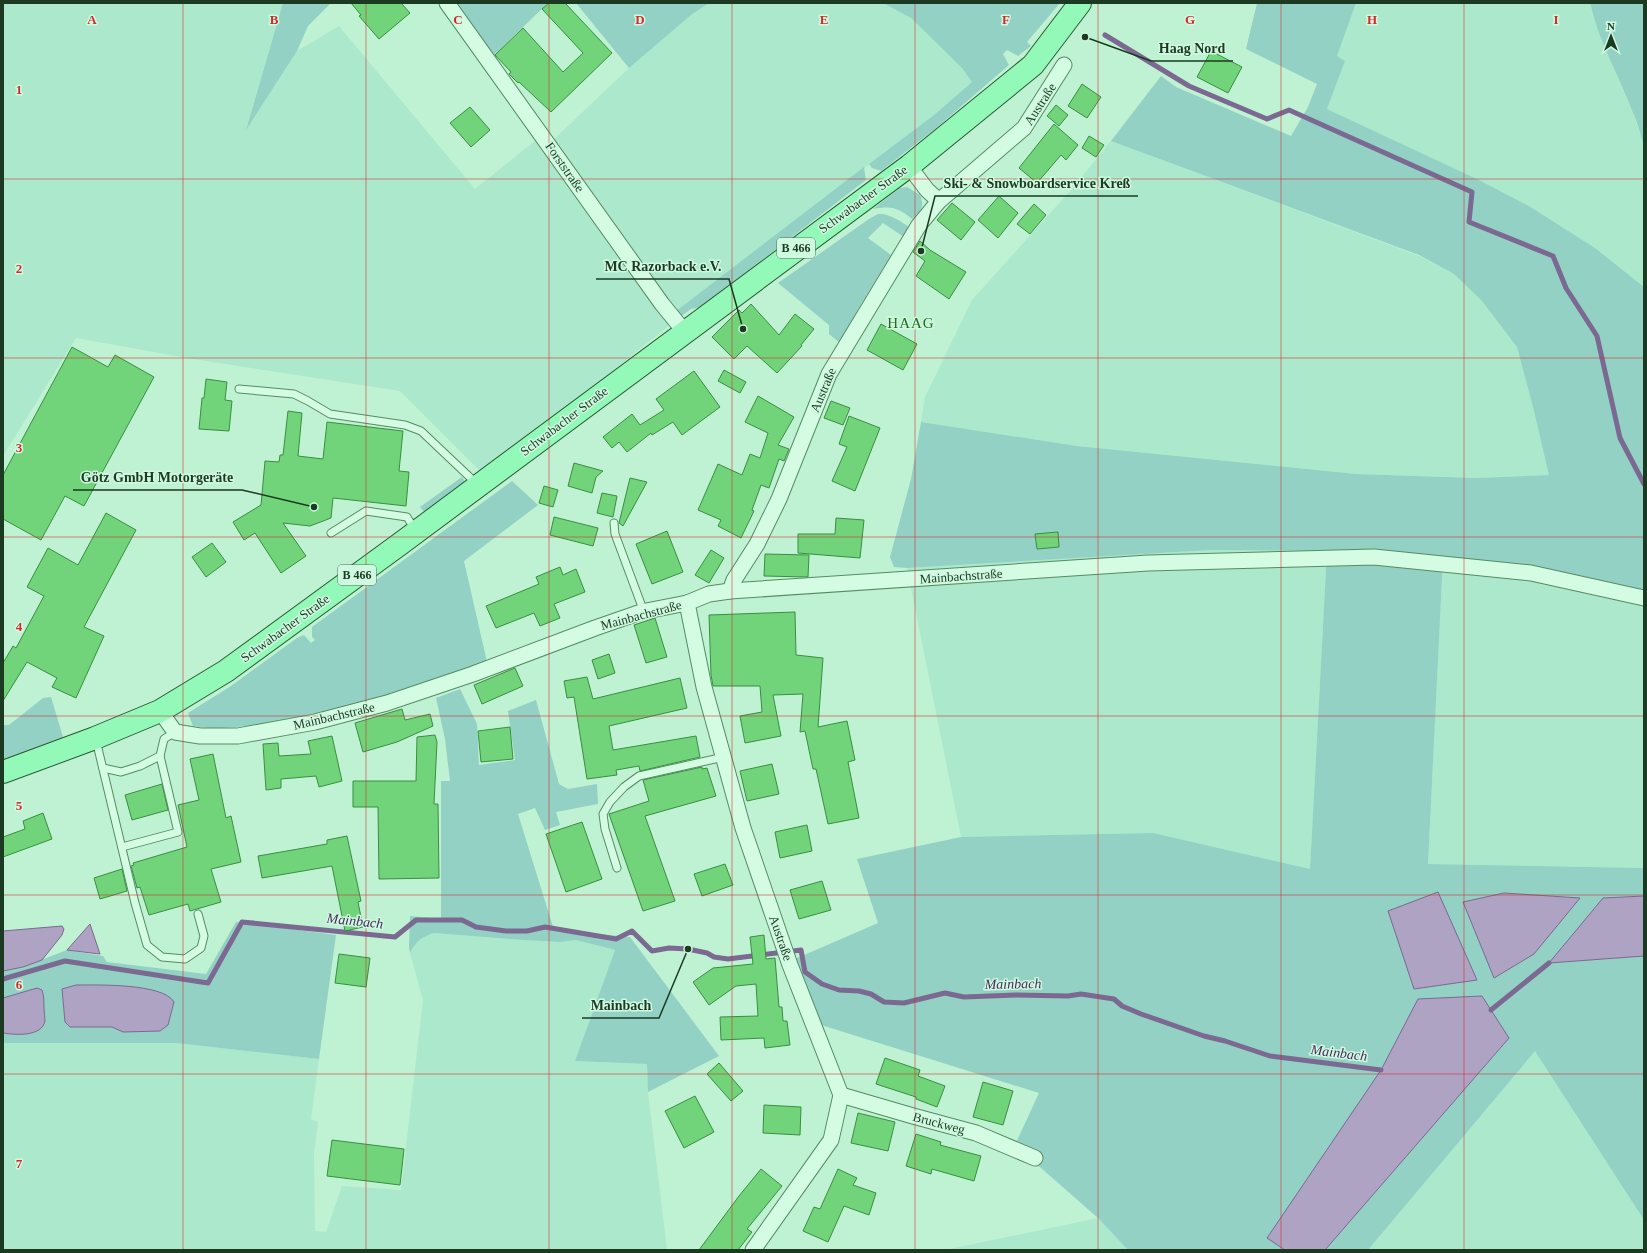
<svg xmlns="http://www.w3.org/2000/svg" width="1647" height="1253" font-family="Georgia,serif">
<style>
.farmland{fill:#ace8cb}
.green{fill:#92d1c4}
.water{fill:#afa3c3;stroke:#7b6992}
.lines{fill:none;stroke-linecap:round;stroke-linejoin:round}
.stream{stroke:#7b6992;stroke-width:5}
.building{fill:#71d47b;stroke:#398e40}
.service-casing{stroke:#558c61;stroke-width:9}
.minor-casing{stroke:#558c61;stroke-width:17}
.primary-casing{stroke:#2a5a31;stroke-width:24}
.service{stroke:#d3fce3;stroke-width:7}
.minor{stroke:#d3fce3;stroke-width:15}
.primary{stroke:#93f9b9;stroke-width:22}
.grid{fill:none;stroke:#d62828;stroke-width:1;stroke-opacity:0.55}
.labels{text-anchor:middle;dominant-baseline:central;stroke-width:3;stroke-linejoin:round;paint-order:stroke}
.shield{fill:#cff9e0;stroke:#51735a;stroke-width:1}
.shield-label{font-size:12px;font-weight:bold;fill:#1b3a21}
.street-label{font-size:13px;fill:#1b3a21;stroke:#cff9e0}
.water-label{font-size:14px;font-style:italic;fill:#49295c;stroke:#cff9e0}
.quarter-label{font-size:15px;letter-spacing:1px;fill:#206b17;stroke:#cff9e0}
.grid-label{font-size:13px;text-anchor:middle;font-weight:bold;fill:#d62828;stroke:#cff9e0;stroke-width:3;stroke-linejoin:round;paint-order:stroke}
.leader{fill:none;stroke:#1b3a21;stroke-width:1.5}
.callout-dot{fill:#1b3a21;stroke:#cff9e0;stroke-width:1.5}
.callout-label{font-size:14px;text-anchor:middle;font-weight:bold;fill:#1b3a21;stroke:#cff9e0;stroke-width:3;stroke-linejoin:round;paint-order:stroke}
</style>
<rect width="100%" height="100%" fill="#bff2d3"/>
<g class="farmland">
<path d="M 3,3 L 283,3 L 246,129 L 297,51 L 339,26 L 475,189 L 541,136 L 550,143 L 629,68 L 691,15 L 709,3 L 883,3 L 911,18 L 962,68 L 972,82 L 934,115 L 676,312 L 676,320 L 484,475 L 400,391 L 187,358 L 76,338 L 3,456 Z"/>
<path d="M 1356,3 L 1590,3 L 1593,16 L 1615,72 L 1633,113 L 1644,145 L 1644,287 L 1595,248 L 1529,206 L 1479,180 L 1327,109 L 1345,61 L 1337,56 Z"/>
<path d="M 1111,141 L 1419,256 L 1454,274 L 1482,301 L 1517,347 L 1534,411 L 1550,475 L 1475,478 L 1356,474 L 1077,446 L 921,422 L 925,397 L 972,300 L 1071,190 Z"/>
<path d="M 1211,550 L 1327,551 L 1310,869 L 1153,833 L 961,837 L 907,568 Z"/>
<path d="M 1443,558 L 1644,594 L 1644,868 L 1428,864 Z"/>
<path d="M 434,933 L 523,940 L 560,942 L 576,940 L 615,950 L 575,1061 L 647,1064 L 648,1092 L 667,1250 L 3,1250 L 3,1043 L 176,1043 L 319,1059 L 311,1119 L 318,1122 L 314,1154 L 315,1231 L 326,1232 L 342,1186 L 401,1190 L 423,1000 L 410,953 L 415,944 L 421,937 Z"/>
<path d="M 1535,1050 L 1644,1220 L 1644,1250 L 1368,1250 Z"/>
<path d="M 1098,1218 L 1128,1250 L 945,1250 Z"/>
</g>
<g class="green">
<path d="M 283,3 L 331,3 L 308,26 L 297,51 L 246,130 Z"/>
<path d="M 454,3 L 548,3 L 492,57 Z"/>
<path d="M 576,3 L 709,3 L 691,15 L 629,68 Z"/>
<path d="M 883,3 L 1060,3 L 1027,42 L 1031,46 L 1018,56 L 1007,50 L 1003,54 L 1009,65 L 935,129 L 881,171 L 872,168 L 869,164 L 934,115 L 972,82 L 962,68 L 911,18 Z"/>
<path d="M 1257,3 L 1356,3 L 1337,56 L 1345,61 L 1327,109 L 1479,180 L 1529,206 L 1595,248 L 1644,287 L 1644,594 L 1443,558 L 1428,864 L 1644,868 L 1644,1220 L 1535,1051 L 1368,1250 L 1128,1250 L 1098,1218 L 1015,1145 L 1039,1093 L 818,1024 L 795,959 L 878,923 L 857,859 L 961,837 L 1153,833 L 1310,869 L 1327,551 L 1211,550 L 907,568 L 894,567 L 890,557 L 911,479 L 921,422 L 1077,446 L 1356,474 L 1475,478 L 1549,475 L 1534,411 L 1517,347 L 1482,301 L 1454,274 L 1419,255 L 1111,141 L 1161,76 L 1176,87 L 1291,136 L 1308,107 L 1317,84 L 1246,49 Z"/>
<path d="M 1590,3 L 1644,3 L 1644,145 C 1640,135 1638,123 1633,113 C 1619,76 1599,42 1590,3 Z"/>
<path d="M 864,167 L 866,180 L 701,307 L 691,309 L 676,320 L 675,312 Z"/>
<path d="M 907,187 L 920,195 C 925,208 921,210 912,219 C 897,207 891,206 873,209 L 900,188 Z"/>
<path d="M 878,214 C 890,213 901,222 911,228 L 904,237 L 883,223 L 868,238 L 891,255 L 858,309 L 840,343 L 829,334 L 829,325 L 778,283 L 869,219 Z"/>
<path d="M 462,477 L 466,483 L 425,513 L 420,507 Z"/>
<path d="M 512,481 L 538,505 L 464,561 L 487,662 C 401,691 312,724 220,728 C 211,729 202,727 193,726 L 188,713 L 231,686 L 297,638 L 304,635 L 311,643 L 315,640 L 312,637 L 312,627 Z"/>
<path d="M 460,689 L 477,724 L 479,765 L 515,760 L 508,711 L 536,700 L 559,784 L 568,789 L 597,784 L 598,804 L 556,812 L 560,825 L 545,830 L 535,808 L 518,814 L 554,930 L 630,937 L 719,1056 L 648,1092 L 647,1064 L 575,1061 L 615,950 L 576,940 L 560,942 L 523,940 L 434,933 C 421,937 416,941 410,953 L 409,947 L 410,916 L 441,919 L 441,781 L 450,781 L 445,739 L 436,698 Z"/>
<path d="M 51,697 L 63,737 L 3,759 L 3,725 L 9,725 L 43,698 Z"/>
<path d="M 236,922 L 336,935 L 319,1059 L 176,1043 L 3,1043 L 3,971 L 23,967 L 67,950 L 103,956 L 107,962 L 206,974 Z"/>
</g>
<g class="water">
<path d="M 1438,892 L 1477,980 L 1414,989 L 1388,911 Z"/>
<path d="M 1504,893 L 1580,898 L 1534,954 L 1494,978 L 1463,902 Z"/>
<path d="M 1644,896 L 1644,956 L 1549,963 L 1603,898 Z"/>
<path d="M 90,924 L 100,954 L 67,950 Z"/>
<path d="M 62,926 L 64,929 L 62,935 L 42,960 L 23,967 L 3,971 L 3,931 Z"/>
<path d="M 76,985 C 97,985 163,983 174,1002 L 168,1025 L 160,1031 L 123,1032 L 112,1027 L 70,1027 L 65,1022 L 62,989 Z"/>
<path d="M 37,988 L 42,990 C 44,996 44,1002 44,1008 C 44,1012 45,1017 45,1021 C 42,1037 15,1035 3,1033 L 3,998 Z"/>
<path d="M 1482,996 L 1509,1038 L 1325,1250 L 1285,1250 L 1267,1238 L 1381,1070 L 1418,999 Z"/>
</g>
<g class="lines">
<g class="stream">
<path d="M 1105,35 L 1189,86 L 1267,119 L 1289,110 L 1472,192 L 1469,222 L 1553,256 L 1566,288 L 1597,336 L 1620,438 L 1644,484"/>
<path d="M 3,979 L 65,961 L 208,983 L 242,922 L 395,937 L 416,920 L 462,920 L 476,927 L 506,931 L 527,931 L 545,927 L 616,939 L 632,931 L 652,951 L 669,948 L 688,949 L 707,953 L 714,957 L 728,959 L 801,950 L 805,972 L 822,984 L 839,990 L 859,991 L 871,994 L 884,1002 L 904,1003 L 945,993 L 964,997 L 1016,995 L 1068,996 L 1081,994 L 1114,999 L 1122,1006 L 1141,1014 L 1204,1036 L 1225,1041 L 1270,1056 L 1381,1070"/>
<path d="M 1491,1010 L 1549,963"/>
</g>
</g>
<g class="building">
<path d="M 351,3 L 401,3 L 410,13 L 379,39 L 359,16 L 361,15 Z"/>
<path d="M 549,3 L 565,3 L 612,53 L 551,112 L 519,82 L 518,83 L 509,74 L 511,72 L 495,55 L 523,28 L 563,72 L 583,53 L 542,9 Z"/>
<path d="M 1211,51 L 1242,67 L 1228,93 L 1197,77 Z"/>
<path d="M 1082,84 L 1101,97 L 1087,118 L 1068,106 Z"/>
<path d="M 1056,105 L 1068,115 L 1059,126 L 1047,116 Z"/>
<path d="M 470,107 L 490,130 L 471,147 L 450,123 Z"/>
<path d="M 1054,124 L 1078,145 L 1066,160 L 1061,155 L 1037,183 L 1019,168 Z"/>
<path d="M 1089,136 L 1104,145 L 1096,157 L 1082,148 Z"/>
<path d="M 999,196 L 1018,213 L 998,238 L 978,220 Z"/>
<path d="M 952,203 L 975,222 L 961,240 L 937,220 Z"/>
<path d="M 1034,204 L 1046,215 L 1030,234 L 1017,224 Z"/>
<path d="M 920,241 L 930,250 L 966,272 L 949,299 L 916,276 L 925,261 L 913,252 Z"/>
<path d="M 751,304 L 779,335 L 795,314 L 814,329 L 801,345 L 802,346 L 777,373 L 747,346 L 734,359 L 712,337 L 739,310 L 742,313 Z"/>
<path d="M 881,324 L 917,344 L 903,370 L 867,350 Z"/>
<path d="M 72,347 L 108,367 L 115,355 L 154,377 L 84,506 L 65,496 L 41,540 L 3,519 L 3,475 Z"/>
<path d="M 724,370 L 746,382 L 740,393 L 718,381 Z"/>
<path d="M 694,371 L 720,407 L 682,435 L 673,422 L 652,435 L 651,433 L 627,452 L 619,442 L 612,448 L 603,437 L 632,414 L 640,425 L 664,410 L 656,399 Z"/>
<path d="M 206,379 L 227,382 L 225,400 L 232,401 L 229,431 L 199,429 L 202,398 L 204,398 Z"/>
<path d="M 758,396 L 794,417 L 778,445 L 789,449 L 784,461 L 779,459 L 769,488 L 761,485 L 752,510 L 754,511 L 741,538 L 718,526 L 721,520 L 698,510 L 718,464 L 742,475 L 750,454 L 760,458 L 768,433 L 745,422 Z"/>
<path d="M 831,401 L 850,408 L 843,425 L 824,418 Z"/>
<path d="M 288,411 L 302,413 L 298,456 L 323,459 L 327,422 L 403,431 L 399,471 L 409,472 L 406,506 L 333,498 L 331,518 L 310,526 L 283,523 L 306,556 L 281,573 L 255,533 L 244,540 L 233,522 L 261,505 L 265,461 L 279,462 L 280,455 L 283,455 Z"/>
<path d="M 849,416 L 880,428 L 855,491 L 832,481 L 847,447 L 839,444 Z"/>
<path d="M 574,463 L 603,471 L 596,477 L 592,493 L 568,486 Z"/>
<path d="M 630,478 L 647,482 L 623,526 L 619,523 Z"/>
<path d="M 544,486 L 558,490 L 553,507 L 539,503 Z"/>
<path d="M 602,493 L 617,496 L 613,517 L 597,513 Z"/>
<path d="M 106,513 L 136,530 L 84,627 L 104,636 L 76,698 L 52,687 L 57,678 L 27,662 L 3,701 L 3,663 L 13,646 L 16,648 L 44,596 L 27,587 L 48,548 L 78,565 Z"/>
<path d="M 554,517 L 598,528 L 593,546 L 550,535 Z"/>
<path d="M 836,518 L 864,520 L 860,558 L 798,553 L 798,534 L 835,534 Z"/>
<path d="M 667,531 L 683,572 L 652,584 L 636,544 Z"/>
<path d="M 1058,532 L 1059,547 L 1037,549 L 1035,534 Z"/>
<path d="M 212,543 L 226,562 L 206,577 L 192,557 Z"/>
<path d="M 711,550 L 724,558 L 709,583 L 695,575 Z"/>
<path d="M 765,554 L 809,555 L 808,577 L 764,576 Z"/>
<path d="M 560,567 L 563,575 L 576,569 L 585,592 L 554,604 L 560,618 L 540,626 L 534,613 L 496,628 L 486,606 L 539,584 L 536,577 Z"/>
<path d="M 795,612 L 796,655 L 823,658 L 818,727 L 847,721 L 855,760 L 848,762 L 859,818 L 828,824 L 816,769 L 813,769 L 805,731 L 800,732 L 803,694 L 773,695 L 781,736 L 745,743 L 740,716 L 762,712 L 760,686 L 713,686 L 711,675 L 709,615 Z"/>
<path d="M 655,618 L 667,657 L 646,663 L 634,625 Z"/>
<path d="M 609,654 L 615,673 L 598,679 L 592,660 Z"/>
<path d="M 515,668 L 523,686 L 482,704 L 474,685 Z"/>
<path d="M 587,677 L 593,699 L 680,678 L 687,708 L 609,726 L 613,750 L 696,736 L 700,757 L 640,771 L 639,766 L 616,770 L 617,775 L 587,779 L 574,697 L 567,698 L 564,681 Z"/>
<path d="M 402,709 L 405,720 L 430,714 L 433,726 L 397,742 L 363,752 L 355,723 Z"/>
<path d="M 510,727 L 513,759 L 481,762 L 478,731 Z"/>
<path d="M 435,735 L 437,742 L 434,804 L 438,804 L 439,878 L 379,879 L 378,807 L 353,807 L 353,781 L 416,781 L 417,737 Z"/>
<path d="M 332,736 L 342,781 L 319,787 L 316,776 L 281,779 L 281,788 L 266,790 L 263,744 L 278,743 L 279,756 L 311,754 L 308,741 Z"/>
<path d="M 213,754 L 226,818 L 231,816 L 241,862 L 211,869 L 221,902 L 190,911 L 188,904 L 149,915 L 140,887 L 137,888 L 131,866 L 134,865 L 133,863 L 187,847 L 178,805 L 199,800 L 190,759 Z"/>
<path d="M 772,764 L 779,794 L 747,801 L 740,771 Z"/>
<path d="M 702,767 L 702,769 L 707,768 L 716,796 L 645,816 L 675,901 L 643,911 L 609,814 L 649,801 L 643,780 Z"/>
<path d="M 162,784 L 168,810 L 132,820 L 125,795 Z"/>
<path d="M 43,813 L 52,839 L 3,857 L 3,837 L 25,829 L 23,821 Z"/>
<path d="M 582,822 L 602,879 L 566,892 L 546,834 Z"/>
<path d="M 807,825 L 812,851 L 780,858 L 775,832 Z"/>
<path d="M 347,836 L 361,901 L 358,902 L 363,927 L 345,931 L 332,866 L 262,878 L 258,856 L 327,844 L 327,840 Z"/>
<path d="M 725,864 L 733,885 L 702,896 L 694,874 Z"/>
<path d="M 122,869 L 127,891 L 100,899 L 94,878 Z"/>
<path d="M 822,881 L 831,910 L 799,919 L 790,890 Z"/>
<path d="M 764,935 L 766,959 L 775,958 L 779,1007 L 782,1007 L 783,1021 L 787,1021 L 790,1045 L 765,1048 L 764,1038 L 721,1040 L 720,1017 L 758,1016 L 756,984 L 736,986 L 709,1005 L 693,982 L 713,968 L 753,964 L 750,937 Z"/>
<path d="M 339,954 L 370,958 L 366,987 L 335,983 Z"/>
<path d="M 885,1058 L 920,1070 L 918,1076 L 945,1086 L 937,1107 L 916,1099 L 916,1097 L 876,1084 Z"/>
<path d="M 719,1063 L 743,1091 L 731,1101 L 707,1074 Z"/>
<path d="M 983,1082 L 1013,1091 L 1003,1125 L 973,1117 Z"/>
<path d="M 695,1096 L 714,1132 L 684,1148 L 665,1111 Z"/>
<path d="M 764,1105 L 801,1107 L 800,1135 L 763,1133 Z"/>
<path d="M 858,1113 L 895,1122 L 888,1151 L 851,1143 Z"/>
<path d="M 916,1134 L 941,1142 L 940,1145 L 981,1156 L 974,1181 L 932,1169 L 931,1174 L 906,1166 Z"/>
<path d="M 332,1140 L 404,1149 L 400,1185 L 327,1176 Z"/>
<path d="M 761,1169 L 782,1186 L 747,1229 L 752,1232 L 738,1250 L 699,1250 L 739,1196 Z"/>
<path d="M 838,1169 L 857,1178 L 853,1185 L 876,1193 L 869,1215 L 844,1206 L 828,1242 L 803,1231 L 814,1207 L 820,1209 Z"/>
</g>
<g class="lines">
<defs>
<g id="service">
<path d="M 239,389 L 294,394 L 308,401 L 330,414 L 405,425 L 421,431 L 477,484"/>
<path d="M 614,523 L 615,534 L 644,612"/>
<path d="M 331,533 L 366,511 L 407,517 L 415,530"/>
<path d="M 96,740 L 135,903 L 147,945 L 162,957 L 185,959 L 201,948 L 204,936 L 198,914"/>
<path d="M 103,768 L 121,772 L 140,766 L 160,756"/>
<path d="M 122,847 L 178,832 L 160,756 L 164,739 L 175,732"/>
<path d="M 617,868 L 605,829 L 603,814 L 610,802 L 624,787 L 639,776 L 724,757"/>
</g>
<g id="minor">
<path d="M 447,3 L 662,304 L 684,331"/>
<path d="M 909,166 L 927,190 L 939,201"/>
<path d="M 730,591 L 734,580 L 757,544 L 779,499 L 829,374 L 919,225 L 939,201 L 1024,128 L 1064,65"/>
<path d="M 687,603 L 704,687 L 743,828 L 790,965 L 841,1095 L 831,1140 L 753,1250"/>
<path d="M 160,711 L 175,732 L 200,736 L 238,736 L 315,722 L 387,703 L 473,674 L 595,628 L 641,612 L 687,603 L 709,594 L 730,591 L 1148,563 L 1374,557 L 1531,573 L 1644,598"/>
<path d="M 841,1095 L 913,1116 L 976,1133 L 1035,1158"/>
</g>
<path id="primary" d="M 3,772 L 95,738 L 160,711 L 226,671 L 400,544 L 909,166 L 1033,65 L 1080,3"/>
</defs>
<use href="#service" class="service-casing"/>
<use href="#minor" class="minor-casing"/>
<use href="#primary" class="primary-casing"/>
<use href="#service" class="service"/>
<use href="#minor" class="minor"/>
<use href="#primary" class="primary"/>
</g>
<path class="grid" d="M 183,3 L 183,1250M 366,3 L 366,1250M 549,3 L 549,1250M 732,3 L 732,1250M 915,3 L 915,1250M 1098,3 L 1098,1250M 1281,3 L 1281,1250M 1464,3 L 1464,1250M 3,179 L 1644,179M 3,358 L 1644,358M 3,537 L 1644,537M 3,716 L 1644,716M 3,895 L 1644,895M 3,1074 L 1644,1074"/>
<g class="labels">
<g class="shield">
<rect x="777" y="238" width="38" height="20" rx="3"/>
<rect x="338" y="565" width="38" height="20" rx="3"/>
</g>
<g class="shield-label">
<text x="796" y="248">B 466</text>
<text x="357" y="575">B 466</text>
</g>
<g class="street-label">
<text transform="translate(1040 104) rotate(-57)">Austraße</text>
<text transform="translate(565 167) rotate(55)">Forststraße</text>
<text transform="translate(863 199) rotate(-36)">Schwabacher Straße</text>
<text transform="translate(823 390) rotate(-67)">Austraße</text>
<text transform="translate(564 421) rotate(-37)">Schwabacher Straße</text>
<text transform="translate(961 576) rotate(-4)">Mainbachstraße</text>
<text transform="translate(641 615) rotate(-15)">Mainbachstraße</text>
<text transform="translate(285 628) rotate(-36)">Schwabacher Straße</text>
<text transform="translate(334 716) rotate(-13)">Mainbachstraße</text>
<text transform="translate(781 938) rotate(71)">Austraße</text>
<text transform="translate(939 1123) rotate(15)">Bruckweg</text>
</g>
<g class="water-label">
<text transform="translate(355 921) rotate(6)">Mainbach</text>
<text transform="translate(1013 984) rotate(-1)">Mainbach</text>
<text transform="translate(1339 1053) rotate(7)">Mainbach</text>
</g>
<g class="quarter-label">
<text x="911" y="323">HAAG</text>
</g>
</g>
<g class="grid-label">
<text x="92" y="24">A</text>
<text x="274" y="24">B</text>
<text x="458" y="24">C</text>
<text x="640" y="24">D</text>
<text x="824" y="24">E</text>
<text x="1006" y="24">F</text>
<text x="1190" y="24">G</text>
<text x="1372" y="24">H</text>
<text x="1556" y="24">I</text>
<text x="19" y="94">1</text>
<text x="19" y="273">2</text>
<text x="19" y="452">3</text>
<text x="19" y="631">4</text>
<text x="19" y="810">5</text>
<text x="19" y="989">6</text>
<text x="19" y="1168">7</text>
</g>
<path class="leader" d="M1085 37L1151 61H1233M921 251L935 196H1138M743 329L729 279H596M314 507L242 490H73M688 949L659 1018H582"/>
<g class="callout-dot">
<circle cx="1085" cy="37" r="4"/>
<circle cx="921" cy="251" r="4"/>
<circle cx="743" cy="329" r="4"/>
<circle cx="314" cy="507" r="4"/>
<circle cx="688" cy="949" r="4"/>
</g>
<g class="callout-label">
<text x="1192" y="53">Haag Nord</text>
<text x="1037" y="188">Ski- &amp; Snowboardservice Kreß</text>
<text x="663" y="271">MC Razorback e.V.</text>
<text x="157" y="482">Götz GmbH Motorgeräte</text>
<text x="621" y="1010">Mainbach</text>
</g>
<rect width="1647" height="1253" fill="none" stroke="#1b3a21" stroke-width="8"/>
<g transform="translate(1611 36)" stroke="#cff9e0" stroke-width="3" paint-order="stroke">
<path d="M0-3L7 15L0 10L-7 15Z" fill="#1b3a21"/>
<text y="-6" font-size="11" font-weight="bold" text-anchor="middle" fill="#1b3a21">N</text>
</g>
</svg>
